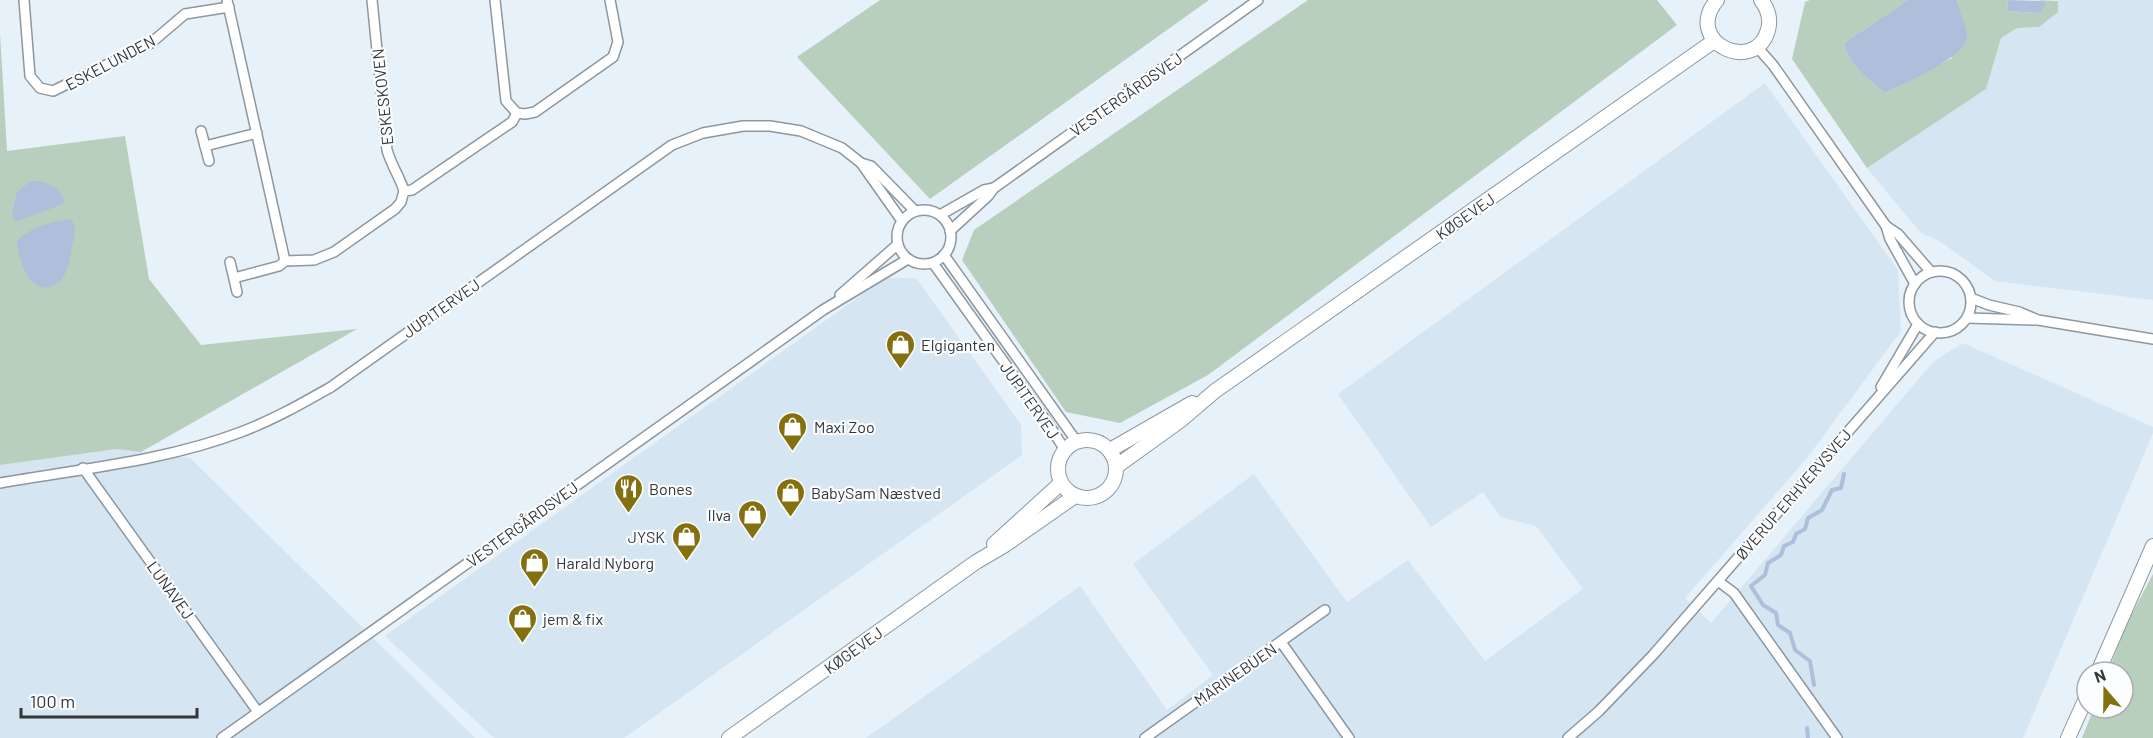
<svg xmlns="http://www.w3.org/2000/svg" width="2153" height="738" font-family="Barlow,sans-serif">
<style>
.built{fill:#d5e5f2}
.green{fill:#b8cfbd}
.water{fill:#adbfdb}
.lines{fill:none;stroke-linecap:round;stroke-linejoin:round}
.stream{stroke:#adbfdb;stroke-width:4}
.street-casing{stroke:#8e979f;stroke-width:12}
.secondary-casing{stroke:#8e979f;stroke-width:16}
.street{stroke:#fff;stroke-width:9}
.secondary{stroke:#fff;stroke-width:14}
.labels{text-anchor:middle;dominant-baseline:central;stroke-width:4.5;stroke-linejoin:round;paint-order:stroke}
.street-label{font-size:16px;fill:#33373a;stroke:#fbfdff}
.poi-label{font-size:16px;fill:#33373a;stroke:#fbfdff;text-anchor:start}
</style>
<rect width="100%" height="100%" fill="#e7f1fa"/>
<g class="built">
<path d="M 2058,0 L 2153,0 L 2153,300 L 1995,281 L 1941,242 L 1920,232 L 1867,168 L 1986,89 L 2001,38 L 2017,28 L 2039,27 Z"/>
<path d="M 1765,83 L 1898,270 L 1901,331 L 1807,458 L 1685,598 L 1711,623 L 1933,362 L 1963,343 L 2153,427 L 2153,433 L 2023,738 L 866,738 L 1080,586 L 1167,710 L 1213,675 L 1133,564 L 1254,474 L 1347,602 L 1408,560 L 1485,661 L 1583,589 L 1536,526 L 1501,517 L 1483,492 L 1431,527 L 1338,394 Z"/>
<path d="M 885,278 L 916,278 L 1021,425 L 1022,455 L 624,738 L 494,738 L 385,636 Z"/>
<path d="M 117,449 L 190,458 L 475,738 L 0,738 L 0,465 Z"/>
</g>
<g class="green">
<path d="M 880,0 L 1209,0 L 930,199 L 797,57 Z"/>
<path d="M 1308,0 L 1657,0 L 1677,25 L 1208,375 L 1120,423 L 1066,412 L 962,260 L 974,230 Z"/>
<path d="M 1810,0 L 1908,0 L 1844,43 C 1848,65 1869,78 1885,93 L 1952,58 L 1959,11 L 1957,0 L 2008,0 L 2007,11 L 2039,13 L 2043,1 L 2036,0 L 2058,1 L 2058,12 L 2039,27 L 2017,28 L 2001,38 L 1986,89 L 1867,168 L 1792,59 L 1805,2 Z"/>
<path d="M 0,33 L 7,151 L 125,136 L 149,279 L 201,345 L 357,329 L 141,452 L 117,449 L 0,465 Z"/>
<path d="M 2153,574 L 2153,738 L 2082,738 L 2094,708 L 2123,708 L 2123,672 L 2108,672 L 2127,623 Z"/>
</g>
<g class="water">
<path d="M 1908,0 L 1957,0 C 1959,12 1966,25 1967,36 C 1967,58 1903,83 1885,93 C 1869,79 1848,65 1844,43 Z"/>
<path d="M 2008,0 L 2043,1 L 2046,4 L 2040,13 L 2007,11 Z"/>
<path d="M 31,181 C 46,180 58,186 65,200 L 63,204 L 15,222 L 12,215 L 17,192 Z"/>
<path d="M 71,219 C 77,227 74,237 72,246 C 70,257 69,268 63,277 C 61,281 57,284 52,286 C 29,296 18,257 17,241 C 29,228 54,221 71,219 Z"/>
</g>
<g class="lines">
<g class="stream">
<path d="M 1814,685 L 1810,661 L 1795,650 L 1790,633 L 1778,625 L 1776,613 L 1763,605 L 1751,586 L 1765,575 L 1768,563 L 1781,555 L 1784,546 L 1793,542 L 1796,534 L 1805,529 L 1808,518 L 1822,510 L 1832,490 L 1841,488 L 1844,474"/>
<path d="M 1807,728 L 1808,738"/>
</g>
<defs>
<g id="street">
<path d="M 24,0 L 30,76 L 40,88 L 53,91 L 151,43 L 185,14 L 229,7"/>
<path d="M 227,0 L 285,261 L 314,260 L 334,252 L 395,209 L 401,202 L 404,191 L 412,190 L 512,122 L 517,113"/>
<path d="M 372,0 L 387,150 C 391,165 400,177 404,191"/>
<path d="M 495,0 L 506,101 L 517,113 L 525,114 L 535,112 L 613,57 L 618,42 L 610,0"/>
<path d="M 1757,47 L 1773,65 L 1886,226 L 1890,239 L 1915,284"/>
<path d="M 201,131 L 205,146 L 257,133"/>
<path d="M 205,146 L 209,161"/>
<path d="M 861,163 L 902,221"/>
<circle cx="924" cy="237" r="27"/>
<path d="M 940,215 L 984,190 L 994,188"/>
<path d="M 1886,226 L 1898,234 L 1931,272"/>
<path d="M 950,231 L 988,196 L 994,188 L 1258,0"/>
<path d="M 944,255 L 1077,442"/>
<path d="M 230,262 L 237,292"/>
<path d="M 933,263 L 1049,425 L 1065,450"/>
<circle cx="1940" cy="302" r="31"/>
<path d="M 234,278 L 279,266 L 285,261"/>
<path d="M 840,295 L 897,245"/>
<path d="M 1971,298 L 1989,305 L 2019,312 L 2038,320 L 2153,339"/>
<path d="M 1967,318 L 2035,320"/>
<path d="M 1881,387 L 1918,324"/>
<path d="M 83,468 L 258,712"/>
<path d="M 0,483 C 80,469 165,461 241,432 C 273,420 301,404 331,387 L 672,145 L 703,133 L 743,126 L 770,126 L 801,131 L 842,148 L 861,163 L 871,166 L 915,211"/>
<path d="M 1718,581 L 1734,593 L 1837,738"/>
<path d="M 1281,642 L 1349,738"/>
<path d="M 222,738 L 823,310 L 908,259"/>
<path d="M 1145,738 L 1325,610"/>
<path d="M 1568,738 L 1599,711 L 1653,655 L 1935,332"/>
</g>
<g id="secondary">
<path d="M 1717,0 C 1682,42 1755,76 1768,30 C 1771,19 1768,9 1761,0"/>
<circle cx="1087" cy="469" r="29"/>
<path d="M 1110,450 L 1192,403"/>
<path d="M 1117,466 L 1181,420 L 1215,391 L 1714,41"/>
<path d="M 994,544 L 1061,483"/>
<path d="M 2098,672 L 2153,546"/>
<path d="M 729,738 L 976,562 L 1005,545 L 1075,496"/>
<path d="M 2068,738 L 2087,696"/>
</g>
</defs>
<use href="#street" class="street-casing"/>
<use href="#secondary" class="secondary-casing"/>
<use href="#street" class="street"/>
<use href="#secondary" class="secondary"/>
</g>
<defs>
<symbol id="shop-pin" viewBox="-11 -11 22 30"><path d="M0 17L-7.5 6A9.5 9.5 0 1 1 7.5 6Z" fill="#857010" stroke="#fbfdff"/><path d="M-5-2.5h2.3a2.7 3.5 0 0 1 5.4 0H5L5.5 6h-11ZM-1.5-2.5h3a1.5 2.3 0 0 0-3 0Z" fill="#fff"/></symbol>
<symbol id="restaurant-pin" viewBox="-11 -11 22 30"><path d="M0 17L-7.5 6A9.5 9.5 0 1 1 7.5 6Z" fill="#857010" stroke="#fbfdff"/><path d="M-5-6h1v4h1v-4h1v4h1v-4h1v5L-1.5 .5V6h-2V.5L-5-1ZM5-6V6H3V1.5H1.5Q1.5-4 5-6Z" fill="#fff"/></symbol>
</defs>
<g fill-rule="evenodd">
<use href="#shop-pin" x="884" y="328" width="33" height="45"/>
<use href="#shop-pin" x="776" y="410" width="33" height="45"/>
<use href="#restaurant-pin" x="612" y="472" width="33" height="45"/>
<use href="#shop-pin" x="774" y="476" width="33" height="45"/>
<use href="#shop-pin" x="736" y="498" width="33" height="45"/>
<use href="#shop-pin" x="670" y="520" width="33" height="45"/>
<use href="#shop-pin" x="518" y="546" width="33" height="45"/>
<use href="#shop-pin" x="506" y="602" width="33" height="45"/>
</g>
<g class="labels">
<g class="street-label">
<text transform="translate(110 62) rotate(-28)">ESKELUNDEN</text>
<text transform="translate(1126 94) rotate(-35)">VESTERGÅRDSVEJ</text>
<text transform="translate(382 97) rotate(-96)">ESKESKOVEN</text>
<text transform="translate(1465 216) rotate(-35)">KØGEVEJ</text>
<text transform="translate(441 308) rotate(-35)">JUPITERVEJ</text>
<text transform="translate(1030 400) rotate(55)">JUPITERVEJ</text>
<text transform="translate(1793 494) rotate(-49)">ØVERUP ERHVERVSVEJ</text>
<text transform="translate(522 524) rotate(-36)">VESTERGÅRDSVEJ</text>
<text transform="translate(171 590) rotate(54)">LUNAVEJ</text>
<text transform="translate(853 650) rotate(-36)">KØGEVEJ</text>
<text transform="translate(1235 674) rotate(-35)">MARINEBUEN</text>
</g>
<g class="poi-label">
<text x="921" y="344">Elgiganten</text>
<text x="814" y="426">Maxi Zoo</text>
<text x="649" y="488">Bones</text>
<text x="811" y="492">BabySam Næstved</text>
<text x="731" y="514" text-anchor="end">Ilva</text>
<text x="665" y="536" text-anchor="end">JYSK</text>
<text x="556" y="562">Harald Nyborg</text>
<text x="543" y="618">jem &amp; fix</text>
</g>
</g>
<g transform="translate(2105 690) rotate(340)"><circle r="28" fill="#fbfdff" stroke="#abaeb0" stroke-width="1.5"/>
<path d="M0-4.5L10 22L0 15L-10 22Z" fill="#857010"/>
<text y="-9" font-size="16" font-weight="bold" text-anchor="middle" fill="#33373a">N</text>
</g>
<path d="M21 708v9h176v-9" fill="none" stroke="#33373a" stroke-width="3"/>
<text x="30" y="708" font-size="18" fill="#33373a" stroke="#fbfdff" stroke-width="4.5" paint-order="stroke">100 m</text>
</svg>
